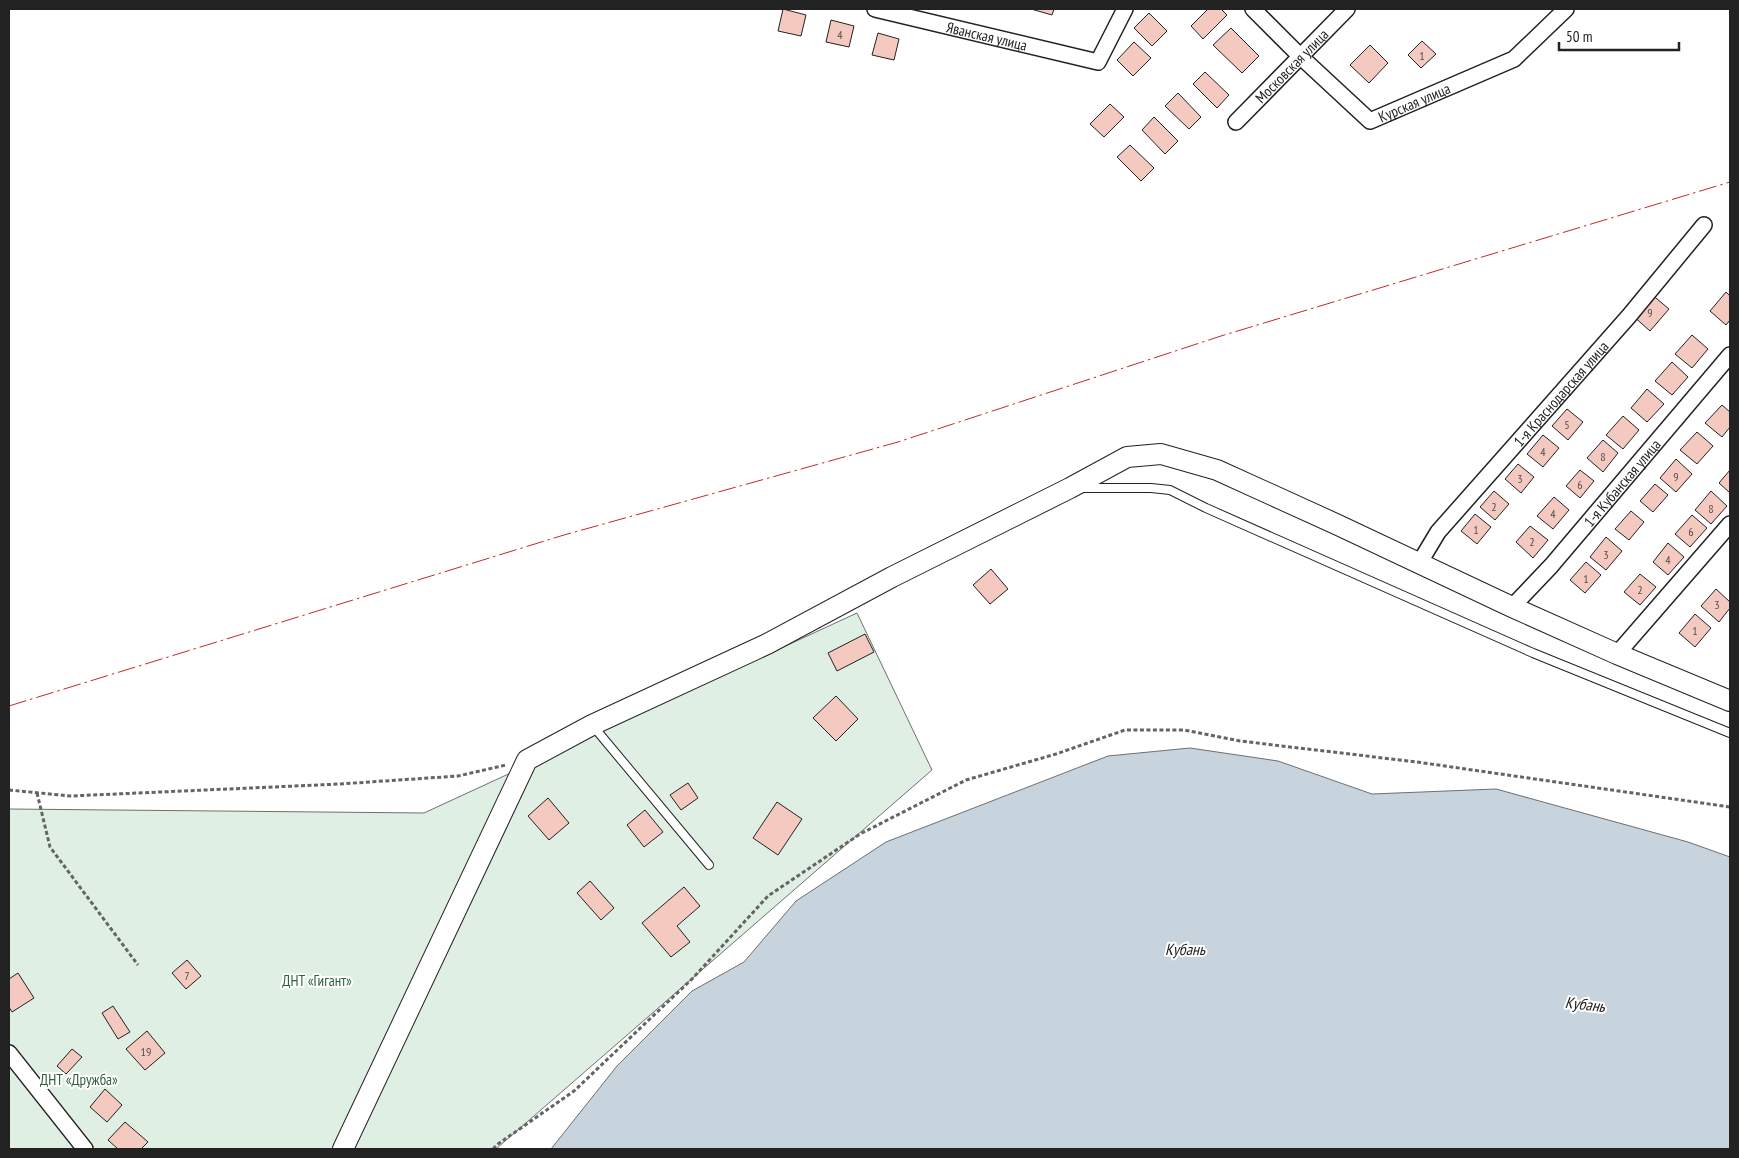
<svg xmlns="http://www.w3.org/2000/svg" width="1739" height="1158" font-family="'PT Sans Narrow',sans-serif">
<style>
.green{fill:#e0efe3;stroke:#6f6f6f}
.water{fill:#c7d3dd;stroke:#6f6f6f}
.building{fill:#f3c9c0;stroke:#222}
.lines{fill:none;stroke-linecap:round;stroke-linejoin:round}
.lane-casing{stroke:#222;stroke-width:10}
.street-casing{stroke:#222;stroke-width:18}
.secondary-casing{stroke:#222;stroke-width:22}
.path{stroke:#646464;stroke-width:3;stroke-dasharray:4 2.5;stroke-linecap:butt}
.lane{stroke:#fff;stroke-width:8}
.street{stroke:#fff;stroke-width:15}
.secondary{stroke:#fff;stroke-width:20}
.power{stroke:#c62828;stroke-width:1;stroke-dasharray:18 4 2.5 4;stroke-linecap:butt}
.labels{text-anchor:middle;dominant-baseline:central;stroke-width:4;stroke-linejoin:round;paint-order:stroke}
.number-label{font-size:12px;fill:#564c4a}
.street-label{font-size:15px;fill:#222;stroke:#fff}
.park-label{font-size:15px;fill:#2f5e38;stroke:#fff}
.water-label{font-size:16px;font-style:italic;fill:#222;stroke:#fff}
</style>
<rect width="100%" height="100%" fill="#fff"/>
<path class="green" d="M 857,613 L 932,770 L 496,1149 L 9,1149 L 9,809 L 424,813 Z"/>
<path class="water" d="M 1190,748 L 1278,761 L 1372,794 L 1496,789 L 1688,842 L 1730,857 L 1730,1149 L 551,1149 L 617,1066 L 692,991 L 744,962 L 796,901 L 886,842 L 1108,756 Z"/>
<g class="building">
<path d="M 783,9 L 806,15 L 801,36 L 778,31 Z"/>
<path d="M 1031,9 L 1054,9 L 1052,15 Z"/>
<path d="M 1208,9 L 1221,9 L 1227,15 L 1203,39 L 1191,26 Z"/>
<path d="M 1149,13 L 1167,31 L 1152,46 L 1134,28 Z"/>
<path d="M 831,20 L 854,26 L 849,47 L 826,42 Z"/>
<path d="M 1231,28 L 1259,56 L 1242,73 L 1213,45 Z"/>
<path d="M 878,33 L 899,39 L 894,60 L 872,55 Z"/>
<path d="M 1422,41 L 1436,54 L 1421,68 L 1408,55 Z"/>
<path d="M 1134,42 L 1151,58 L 1133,76 L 1117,60 Z"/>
<path d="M 1370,45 L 1388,63 L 1369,83 L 1350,65 Z"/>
<path d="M 1205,72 L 1229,95 L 1217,108 L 1193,84 Z"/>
<path d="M 1178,93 L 1201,117 L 1189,129 L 1165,106 Z"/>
<path d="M 1110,104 L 1124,117 L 1104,137 L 1090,124 Z"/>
<path d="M 1154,117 L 1178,141 L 1165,154 L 1142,130 Z"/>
<path d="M 1130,145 L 1154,168 L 1141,181 L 1117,157 Z"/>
<path d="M 1726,292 L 1730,296 L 1730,320 L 1726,325 L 1710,311 Z"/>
<path d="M 1650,293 L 1669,309 L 1650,331 L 1632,315 Z"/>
<path d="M 1692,335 L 1708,349 L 1692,368 L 1675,354 Z"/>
<path d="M 1672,362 L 1688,377 L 1672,395 L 1655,381 Z"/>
<path d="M 1647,389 L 1664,404 L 1647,422 L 1631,408 Z"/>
<path d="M 1722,405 L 1730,412 L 1730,427 L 1722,437 L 1705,423 Z"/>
<path d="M 1567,409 L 1583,422 L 1568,440 L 1552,426 Z"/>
<path d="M 1623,416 L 1639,430 L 1623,449 L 1606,435 Z"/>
<path d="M 1697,432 L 1713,446 L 1697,464 L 1680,450 Z"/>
<path d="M 1543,435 L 1559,448 L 1543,467 L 1527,454 Z"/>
<path d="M 1603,440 L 1618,453 L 1603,472 L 1587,458 Z"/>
<path d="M 1676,459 L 1692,474 L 1676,492 L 1660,478 Z"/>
<path d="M 1518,464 L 1534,477 L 1521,493 L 1505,479 Z"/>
<path d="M 1580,470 L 1594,481 L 1580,498 L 1566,486 Z"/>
<path d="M 1730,470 L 1730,493 L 1719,483 Z"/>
<path d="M 1655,484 L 1668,495 L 1653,512 L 1640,501 Z"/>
<path d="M 1494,491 L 1509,504 L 1495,520 L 1480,507 Z"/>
<path d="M 1711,491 L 1727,506 L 1711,524 L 1695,510 Z"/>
<path d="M 1554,497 L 1569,510 L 1553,529 L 1537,516 Z"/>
<path d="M 1631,511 L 1644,522 L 1629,540 L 1615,529 Z"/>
<path d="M 1475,514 L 1491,527 L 1477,544 L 1461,531 Z"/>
<path d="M 1692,515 L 1707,528 L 1690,547 L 1675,534 Z"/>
<path d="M 1530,526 L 1548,540 L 1533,558 L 1516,542 Z"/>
<path d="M 1606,537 L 1622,551 L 1606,570 L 1590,557 Z"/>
<path d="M 1668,543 L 1684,557 L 1668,575 L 1653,562 Z"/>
<path d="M 1586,562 L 1601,575 L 1585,593 L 1570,580 Z"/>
<path d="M 991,569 L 1008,589 L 990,604 L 973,585 Z"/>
<path d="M 1640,574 L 1656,587 L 1640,605 L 1624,592 Z"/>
<path d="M 1716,589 L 1730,602 L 1730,608 L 1719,622 L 1701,606 Z"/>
<path d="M 1695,614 L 1711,628 L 1695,647 L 1679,633 Z"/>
<path d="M 865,634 L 874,652 L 837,671 L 828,653 Z"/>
<path d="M 836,696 L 858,719 L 836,741 L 813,718 Z"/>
<path d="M 688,783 L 698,798 L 681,810 L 670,795 Z"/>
<path d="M 548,798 L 569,823 L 549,840 L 528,816 Z"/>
<path d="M 777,802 L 802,819 L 778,855 L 753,838 Z"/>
<path d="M 645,810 L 663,832 L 644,847 L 627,825 Z"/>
<path d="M 590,881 L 614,908 L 601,920 L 577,893 Z"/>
<path d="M 684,887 L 700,906 L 677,926 L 690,942 L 671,957 L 642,923 Z"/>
<path d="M 187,960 L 201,976 L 186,989 L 172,973 Z"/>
<path d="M 18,973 L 34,998 L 12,1012 L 9,1007 L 9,979 Z"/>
<path d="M 113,1006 L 130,1032 L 118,1039 L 102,1013 Z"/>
<path d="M 147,1031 L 165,1053 L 145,1070 L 126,1049 Z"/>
<path d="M 72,1049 L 82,1057 L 66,1074 L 57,1066 Z"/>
<path d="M 105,1089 L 122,1105 L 107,1122 L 90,1107 Z"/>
<path d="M 125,1122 L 148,1142 L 141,1149 L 118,1149 L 108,1140 Z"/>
</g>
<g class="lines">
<defs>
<g id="lane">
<path d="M 1080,488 L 1151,488 L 1170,490 L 1206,508 L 1533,653 L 1730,733"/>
<path d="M 593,726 L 709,865"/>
</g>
<g id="street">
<path id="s1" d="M 875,9 L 1098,62 L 1125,9"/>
<path id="s2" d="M 1253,9 L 1301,57 L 1370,121 L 1514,59 L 1566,9"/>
<path id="s3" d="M 1236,122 L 1347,9"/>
<path id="s4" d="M 1420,562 L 1438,532 L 1629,316 L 1704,225"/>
<path id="s5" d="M 1512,607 L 1551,566 L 1730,355"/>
<path d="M 1617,654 L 1730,524"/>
<path d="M 9,1053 L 85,1149"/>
</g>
<path id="secondary" d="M 343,1149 L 527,760 L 592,725 L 767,644 L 892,577 L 1070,488 L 1127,457 L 1161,454 L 1217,470 L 1338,525 L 1512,607 L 1617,654 L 1730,701"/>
</defs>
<use href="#lane" class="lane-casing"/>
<use href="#street" class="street-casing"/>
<use href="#secondary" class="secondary-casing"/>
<g class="path">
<path d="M 9,790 L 71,796 L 340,784 L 458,776 L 506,765"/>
<path d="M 37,793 L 50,847 L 138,965"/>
<path d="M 493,1149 L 498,1144 L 574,1091 L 693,978 L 768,896 L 860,834 L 966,780 L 1056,754 L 1125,730 L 1184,730 L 1240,741 L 1417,762 L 1730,807"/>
</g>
<use href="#lane" class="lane"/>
<use href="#street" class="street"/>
<use href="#secondary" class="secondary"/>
<path class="power" d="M 9,706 L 564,535 L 898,442 L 1221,336 L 1730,182"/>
</g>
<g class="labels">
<g class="number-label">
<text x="840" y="34">4</text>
<text x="1422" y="55">1</text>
<text x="1650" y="312">9</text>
<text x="1567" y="424">5</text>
<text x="1543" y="451">4</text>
<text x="1603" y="456">8</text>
<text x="1676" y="476">9</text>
<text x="1520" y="478">3</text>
<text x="1580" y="484">6</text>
<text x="1494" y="506">2</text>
<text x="1711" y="508">8</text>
<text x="1553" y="513">4</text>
<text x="1476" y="529">1</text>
<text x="1691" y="531">6</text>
<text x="1532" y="541">2</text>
<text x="1606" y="554">3</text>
<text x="1668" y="559">4</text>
<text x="1586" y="578">1</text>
<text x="1640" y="589">2</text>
<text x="1717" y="604">3</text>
<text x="1695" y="630">1</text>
<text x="187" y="975">7</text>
<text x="146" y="1051">19</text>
</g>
<g class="street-label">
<text stroke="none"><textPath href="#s1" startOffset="115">Яванская улица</textPath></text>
<text stroke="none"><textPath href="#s3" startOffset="79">Московская улица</textPath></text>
<text stroke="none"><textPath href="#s2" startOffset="210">Курская улица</textPath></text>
<text stroke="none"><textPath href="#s4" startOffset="220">1-я Краснодарская улица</textPath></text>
<text stroke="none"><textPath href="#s5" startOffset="166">1-я Кубанская улица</textPath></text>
</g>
<g class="park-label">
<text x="317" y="980">ДНТ «Гигант»</text>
<text x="79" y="1079">ДНТ «Дружба»</text>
</g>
<g class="water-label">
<text x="1185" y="949">Кубань</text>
<text transform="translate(1585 1004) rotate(6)">Кубань</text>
</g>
</g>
<rect width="1739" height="1158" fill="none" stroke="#222222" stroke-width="20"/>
<path d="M1559 42v8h120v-8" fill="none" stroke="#222222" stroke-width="2.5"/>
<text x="1566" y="42" font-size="15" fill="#222222" stroke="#ffffff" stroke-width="4" paint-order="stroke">50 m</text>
</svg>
